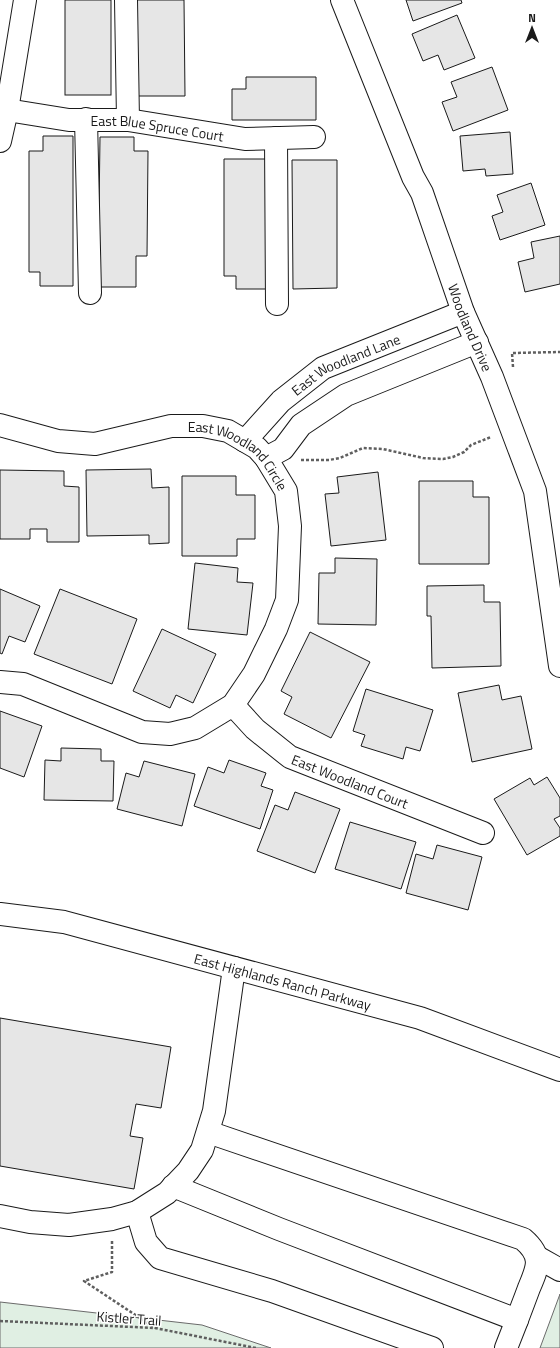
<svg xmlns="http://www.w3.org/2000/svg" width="560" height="1348" font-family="'Titillium Web',sans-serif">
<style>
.green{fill:#e0efe3;stroke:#6a6a6a}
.building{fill:#e6e6e6;stroke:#1a1a1a}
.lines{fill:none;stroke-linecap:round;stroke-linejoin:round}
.minor-casing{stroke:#1a1a1a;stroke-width:24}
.major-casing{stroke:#1a1a1a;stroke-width:24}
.path{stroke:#5f5f5f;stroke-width:2.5;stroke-dasharray:3 2;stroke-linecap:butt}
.minor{stroke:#fff;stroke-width:22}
.major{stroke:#fff;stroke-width:22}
.labels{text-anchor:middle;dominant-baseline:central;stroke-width:3;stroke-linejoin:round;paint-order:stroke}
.street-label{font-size:14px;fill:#1a1a1a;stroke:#fff}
</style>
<rect width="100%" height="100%" fill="#fff"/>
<g class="green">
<path d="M 560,1294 L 560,1348 L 540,1348 Z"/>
<path d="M 0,1302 L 202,1325 L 271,1348 L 0,1348 Z"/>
</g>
<g class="building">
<rect x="65" y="0" width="46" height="95"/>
<path d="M 136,0 L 184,0 L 185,96 L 136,96 Z"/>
<path d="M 406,0 L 461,0 L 462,3 L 413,21 Z"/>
<path d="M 457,15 L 475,58 L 444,70 L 438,55 L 423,61 L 412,34 Z"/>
<path d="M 492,67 L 508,110 L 453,131 L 442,102 L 457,97 L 451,82 Z"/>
<path d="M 246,77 L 316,77 L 316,120 L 232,120 L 232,89 L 246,89 Z"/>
<path d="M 510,132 L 513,174 L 486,176 L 485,169 L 463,171 L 460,136 Z"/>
<path d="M 43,136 L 73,136 L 73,286 L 40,286 L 40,272 L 29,272 L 29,151 L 43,151 Z"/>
<path d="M 100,137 L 134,137 L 134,151 L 148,151 L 147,256 L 136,256 L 136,287 L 98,287 Z"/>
<path d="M 224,159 L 269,159 L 269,289 L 236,289 L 236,276 L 224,276 Z"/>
<path d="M 292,160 L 337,160 L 337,288 L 293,289 Z"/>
<path d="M 531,183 L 545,225 L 500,240 L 492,216 L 503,212 L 497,195 Z"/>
<path d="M 560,236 L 560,284 L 525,292 L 518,262 L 534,258 L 531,242 Z"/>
<path d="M 151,469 L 152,488 L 169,487 L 169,543 L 149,544 L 149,535 L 87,536 L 86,470 Z"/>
<path d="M 0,470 L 64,471 L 64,486 L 79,487 L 79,542 L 47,542 L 47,529 L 30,529 L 30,539 L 0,539 Z"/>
<path d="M 378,472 L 386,540 L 331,546 L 325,494 L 339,493 L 337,477 Z"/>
<path d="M 182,476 L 236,476 L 236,495 L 255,495 L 255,539 L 237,539 L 237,556 L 182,556 Z"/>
<path d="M 419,481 L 473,481 L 473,497 L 489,497 L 489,564 L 419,564 Z"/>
<path d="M 335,558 L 377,559 L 376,625 L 318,624 L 319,573 L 335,573 Z"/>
<path d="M 195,563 L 238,568 L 237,582 L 253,583 L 247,635 L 188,629 Z"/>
<path d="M 484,585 L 484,602 L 500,602 L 501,666 L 432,668 L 431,616 L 427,616 L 427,586 Z"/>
<path d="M 0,589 L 40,606 L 25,642 L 9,636 L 2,654 L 0,653 Z"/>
<path d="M 60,589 L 137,619 L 112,684 L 34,654 Z"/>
<path d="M 162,629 L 216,654 L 193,703 L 176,695 L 170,708 L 133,691 Z"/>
<path d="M 310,632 L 370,662 L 331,738 L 284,714 L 292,697 L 281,691 Z"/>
<path d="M 499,685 L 502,700 L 521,696 L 532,749 L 472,762 L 458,693 Z"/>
<path d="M 366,689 L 433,710 L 420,751 L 406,747 L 403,759 L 361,746 L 365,735 L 353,731 Z"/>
<path d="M 0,711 L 42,726 L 24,777 L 0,768 Z"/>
<path d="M 61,748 L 101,749 L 101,761 L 114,761 L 113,801 L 44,800 L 45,760 L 61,761 Z"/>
<path d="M 229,760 L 266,773 L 261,786 L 273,790 L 260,829 L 194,806 L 208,767 L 224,773 Z"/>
<path d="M 144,761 L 195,774 L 182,826 L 117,809 L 126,773 L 139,777 Z"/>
<path d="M 547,777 L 560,798 L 560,816 L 554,819 L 560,828 L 560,836 L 527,855 L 494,799 L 530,778 L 534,785 Z"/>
<path d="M 295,792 L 340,809 L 315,873 L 257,851 L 275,805 L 288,810 Z"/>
<path d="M 350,822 L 416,842 L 401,889 L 335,869 Z"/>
<path d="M 437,845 L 482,857 L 468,910 L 406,893 L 416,854 L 433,859 Z"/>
<path d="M 0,1018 L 171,1047 L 161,1108 L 136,1104 L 130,1136 L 143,1138 L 134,1189 L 0,1166 Z"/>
</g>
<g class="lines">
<defs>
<g id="minor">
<path d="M 126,0 L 128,120"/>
<path id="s1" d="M 342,0 L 413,177 L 422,193 L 463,312 L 492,377 L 535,491 L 560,666"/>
<path id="s2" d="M 0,113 L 7,110 L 69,120 L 128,120 L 245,139 L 314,137"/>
<path d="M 86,119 L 90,293"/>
<path d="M 276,138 L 277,304"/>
<path d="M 0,141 L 7,110 L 25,0"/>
<path id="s3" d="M 0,425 L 58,441 L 95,444 L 171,426 L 203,426 L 228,431 L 257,448 L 266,458 L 286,491 L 290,526 L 287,600 L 276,629 L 254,674 L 233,705 L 195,728 L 170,734 L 142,732 L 23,684 L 0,682"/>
<path id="s4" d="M 245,441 L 281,401 L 323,368 L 463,312"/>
<path d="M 266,458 L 283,449 L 301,425 L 346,395 L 477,342"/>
<path id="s5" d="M 233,705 L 255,729 L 290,757 L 483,833"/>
<path d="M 173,1186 L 279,1229 L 517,1320 C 521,1309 525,1299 529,1288 C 538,1267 543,1256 523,1239 L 208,1132"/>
<path d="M 137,1212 L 146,1242 L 160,1258 L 272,1291 L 432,1348"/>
<path d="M 0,1216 L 30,1222 L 69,1225 L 112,1219 L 137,1212 L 167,1193 L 188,1171 L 202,1150 L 214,1111 L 234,968"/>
<path d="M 537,1257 L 560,1270"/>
<path d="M 506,1348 L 517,1320"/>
</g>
<g id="major">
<path id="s6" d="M 0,914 L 64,922 L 420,1018 L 560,1070"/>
</g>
</defs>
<use href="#minor" class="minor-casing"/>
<use href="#major" class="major-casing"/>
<g class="path">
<path d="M 513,367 L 512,353 L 560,352"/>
<path d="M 301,460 L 329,460 L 340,458 L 363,448 L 383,449 L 423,458 L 443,459 L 453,457 L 464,452 L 471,445 L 491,437"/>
<path d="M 112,1241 L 112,1272 L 84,1281 L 155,1328"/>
<path d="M 0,1321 L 155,1328 L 256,1348"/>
</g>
<use href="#minor" class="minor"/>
<use href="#major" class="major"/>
</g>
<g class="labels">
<g class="street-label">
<text stroke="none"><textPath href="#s2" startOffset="159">East Blue Spruce Court</textPath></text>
<text stroke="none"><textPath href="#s1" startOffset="352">Woodland Drive</textPath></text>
<text stroke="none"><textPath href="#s4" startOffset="129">East Woodland Lane</textPath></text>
<text stroke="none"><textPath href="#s3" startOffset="254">East Woodland Circle</textPath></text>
<text stroke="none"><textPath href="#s5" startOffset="142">East Woodland Court</textPath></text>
<text stroke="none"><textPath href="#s6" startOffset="291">East Highlands Ranch Parkway</textPath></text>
<text transform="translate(129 1318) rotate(4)">Kistler Trail</text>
</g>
</g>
<g transform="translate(532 28)" stroke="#ffffff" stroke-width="3" paint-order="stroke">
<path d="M0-3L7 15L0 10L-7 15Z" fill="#1a1a1a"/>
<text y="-6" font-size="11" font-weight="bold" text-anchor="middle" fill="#1a1a1a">N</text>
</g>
</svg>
